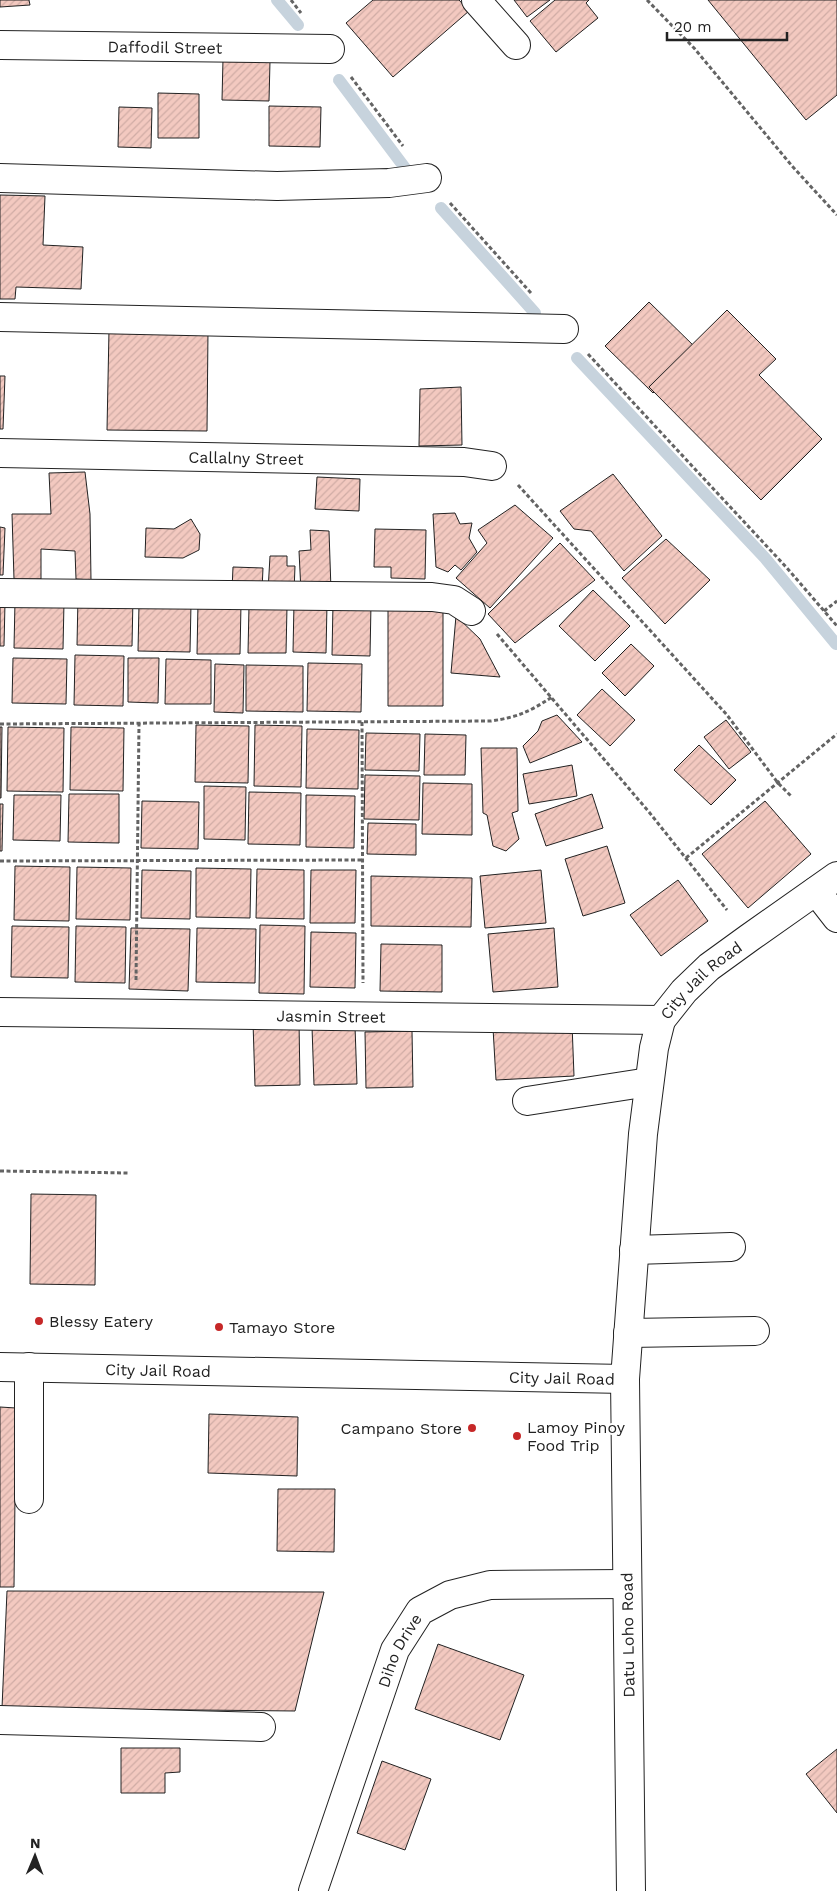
<svg xmlns="http://www.w3.org/2000/svg" width="837" height="1891" font-family="'Work Sans',sans-serif">
<style>
.lines{fill:none;stroke-linecap:round;stroke-linejoin:round}
.stream{stroke:#c7d3dd;stroke-width:12}
.building{fill:url(#building-hatch);stroke:#222}
.minor-casing{stroke:#222;stroke-width:30}
.path{stroke:#646464;stroke-width:3;stroke-dasharray:4 2.5;stroke-linecap:butt}
.minor{stroke:#fff;stroke-width:28}
.poi-dot{fill:#c62828;stroke:#fff;stroke-width:2}
.labels{text-anchor:middle;dominant-baseline:central;stroke-width:4;stroke-linejoin:round;paint-order:stroke}
.street-label{font-size:16px;fill:#222;stroke:#fff}
.poi-label{font-size:16px;fill:#222;stroke:#fff;text-anchor:start}
</style>
<defs>
<pattern id="building-hatch" width="6" height="6" patternUnits="userSpaceOnUse" patternTransform="scale(1.25)"><rect width="6" height="6" fill="#f3c9c0"/><path d="M-1 1l2-2M0 6l6-6M5 7l2-2" fill="none" stroke="#d0aca5"/></pattern>
</defs>
<rect width="100%" height="100%" fill="#fff"/>
<g class="lines">
<g class="stream">
<path d="M 277,0 L 298,25"/>
<path d="M 339,80 L 405,168"/>
<path d="M 441,208 L 535,313"/>
<path d="M 577,358 L 765,558 L 836,644"/>
</g>
</g>
<g class="building">
<path d="M 0,0 L 29,0 L 30,5 L 0,7 Z"/>
<path d="M 373,0 L 459,0 L 469,11 L 393,77 L 346,23 Z"/>
<path d="M 514,0 L 550,0 L 527,17 Z"/>
<path d="M 555,0 L 589,0 L 586,3 L 598,18 L 556,52 L 530,21 Z"/>
<path d="M 708,0 L 837,0 L 837,95 L 806,120 Z"/>
<path d="M 223,59 L 270,61 L 269,101 L 222,100 Z"/>
<path d="M 158,93 L 199,94 L 199,138 L 158,138 Z"/>
<path d="M 269,106 L 321,107 L 320,147 L 269,146 Z"/>
<path d="M 119,107 L 152,108 L 151,148 L 118,147 Z"/>
<path d="M 0,195 L 45,196 L 43,245 L 83,247 L 81,289 L 16,287 L 15,299 L 0,299 Z"/>
<path d="M 649,302 L 696,348 L 653,393 L 605,346 Z"/>
<path d="M 727,310 L 776,359 L 759,375 L 822,439 L 761,500 L 649,387 Z"/>
<path d="M 109,330 L 208,331 L 207,431 L 107,430 Z"/>
<path d="M 0,376 L 5,376 L 3,429 L 0,429 Z"/>
<path d="M 461,387 L 462,445 L 419,446 L 420,389 Z"/>
<path d="M 85,472 L 90,514 L 91,580 L 76,579 L 75,551 L 41,549 L 41,579 L 14,579 L 12,514 L 51,514 L 49,473 Z"/>
<path d="M 613,474 L 662,536 L 624,571 L 591,531 L 574,529 L 560,511 Z"/>
<path d="M 317,477 L 360,479 L 359,511 L 315,509 Z"/>
<path d="M 515,505 L 553,538 L 490,608 L 456,578 L 487,543 L 478,530 Z"/>
<path d="M 455,513 L 460,524 L 472,523 L 469,538 L 477,552 L 461,570 L 455,565 L 448,572 L 436,567 L 433,514 Z"/>
<path d="M 191,519 L 200,534 L 199,550 L 183,558 L 145,557 L 146,528 L 174,529 Z"/>
<path d="M 0,527 L 5,528 L 3,575 L 0,575 Z"/>
<path d="M 375,529 L 426,530 L 425,579 L 391,578 L 391,567 L 374,567 Z"/>
<path d="M 310,530 L 329,531 L 331,590 L 301,592 L 299,551 L 311,550 Z"/>
<path d="M 666,539 L 710,580 L 665,624 L 622,578 Z"/>
<path d="M 560,543 L 595,580 L 515,643 L 488,614 Z"/>
<path d="M 270,556 L 287,556 L 287,566 L 295,566 L 294,592 L 268,591 Z"/>
<path d="M 233,567 L 263,568 L 262,590 L 232,590 Z"/>
<path d="M 593,590 L 630,626 L 595,661 L 559,626 Z"/>
<path d="M 78,597 L 133,597 L 132,646 L 77,645 Z"/>
<path d="M 15,601 L 64,602 L 63,649 L 14,648 Z"/>
<path d="M 0,603 L 5,603 L 4,646 L 0,646 Z"/>
<path d="M 198,603 L 241,604 L 240,654 L 197,654 Z"/>
<path d="M 294,603 L 327,604 L 326,653 L 293,652 Z"/>
<path d="M 333,603 L 371,604 L 370,656 L 332,655 Z"/>
<path d="M 139,604 L 191,604 L 190,652 L 138,651 Z"/>
<path d="M 249,606 L 287,607 L 286,653 L 248,653 Z"/>
<path d="M 388,607 L 443,610 L 443,706 L 388,706 Z"/>
<path d="M 456,616 L 480,639 L 500,677 L 451,673 Z"/>
<path d="M 631,644 L 654,666 L 625,696 L 602,673 Z"/>
<path d="M 75,655 L 124,656 L 123,706 L 74,705 Z"/>
<path d="M 13,658 L 67,659 L 66,704 L 12,703 Z"/>
<path d="M 128,658 L 159,658 L 158,703 L 128,702 Z"/>
<path d="M 166,659 L 211,660 L 211,704 L 165,704 Z"/>
<path d="M 308,663 L 362,664 L 361,712 L 307,711 Z"/>
<path d="M 215,664 L 244,665 L 243,713 L 214,712 Z"/>
<path d="M 246,665 L 303,666 L 303,712 L 246,711 Z"/>
<path d="M 602,689 L 635,720 L 610,746 L 577,715 Z"/>
<path d="M 557,715 L 582,742 L 530,763 L 523,746 L 538,731 L 542,721 Z"/>
<path d="M 726,720 L 751,752 L 729,769 L 704,737 Z"/>
<path d="M 196,725 L 249,726 L 248,783 L 195,782 Z"/>
<path d="M 255,725 L 302,726 L 301,787 L 254,786 Z"/>
<path d="M 0,727 L 2,727 L 1,798 L 0,798 Z"/>
<path d="M 8,727 L 64,728 L 63,792 L 7,791 Z"/>
<path d="M 71,727 L 124,728 L 123,791 L 70,790 Z"/>
<path d="M 307,729 L 359,730 L 358,789 L 306,788 Z"/>
<path d="M 366,733 L 420,734 L 419,771 L 365,770 Z"/>
<path d="M 425,734 L 466,735 L 465,775 L 424,775 Z"/>
<path d="M 699,745 L 736,780 L 711,805 L 674,770 Z"/>
<path d="M 481,748 L 517,748 L 518,811 L 512,813 L 519,839 L 506,851 L 493,846 L 487,815 L 483,813 Z"/>
<path d="M 572,765 L 577,796 L 529,804 L 523,774 Z"/>
<path d="M 365,775 L 420,776 L 419,820 L 364,819 Z"/>
<path d="M 423,783 L 472,784 L 472,835 L 422,834 Z"/>
<path d="M 204,786 L 246,787 L 245,840 L 204,839 Z"/>
<path d="M 249,792 L 301,793 L 300,845 L 248,844 Z"/>
<path d="M 69,794 L 119,794 L 119,843 L 68,842 Z"/>
<path d="M 592,794 L 603,828 L 546,846 L 535,814 Z"/>
<path d="M 14,795 L 61,795 L 60,841 L 13,840 Z"/>
<path d="M 306,795 L 355,796 L 354,848 L 306,847 Z"/>
<path d="M 142,801 L 199,802 L 198,849 L 141,848 Z"/>
<path d="M 765,801 L 811,854 L 748,908 L 702,854 Z"/>
<path d="M 0,804 L 3,804 L 2,851 L 0,851 Z"/>
<path d="M 368,823 L 416,824 L 416,855 L 367,854 Z"/>
<path d="M 607,846 L 625,903 L 583,916 L 565,859 Z"/>
<path d="M 15,866 L 70,867 L 69,921 L 14,920 Z"/>
<path d="M 77,867 L 131,868 L 130,920 L 76,919 Z"/>
<path d="M 196,868 L 251,869 L 250,918 L 196,917 Z"/>
<path d="M 257,869 L 304,870 L 304,919 L 256,918 Z"/>
<path d="M 142,870 L 191,871 L 190,919 L 141,918 Z"/>
<path d="M 311,870 L 356,870 L 355,923 L 310,923 Z"/>
<path d="M 541,870 L 546,923 L 485,928 L 480,876 Z"/>
<path d="M 371,876 L 472,878 L 471,927 L 371,926 Z"/>
<path d="M 678,880 L 708,921 L 661,956 L 630,915 Z"/>
<path d="M 260,925 L 305,926 L 304,994 L 259,993 Z"/>
<path d="M 12,926 L 69,927 L 68,978 L 11,977 Z"/>
<path d="M 76,926 L 126,927 L 125,983 L 75,982 Z"/>
<path d="M 131,928 L 190,929 L 188,991 L 129,989 Z"/>
<path d="M 197,928 L 256,929 L 255,983 L 196,982 Z"/>
<path d="M 554,928 L 558,987 L 493,992 L 488,934 Z"/>
<path d="M 311,932 L 356,933 L 355,988 L 310,987 Z"/>
<path d="M 381,944 L 442,945 L 442,992 L 380,991 Z"/>
<path d="M 299,1021 L 300,1085 L 255,1086 L 253,1022 Z"/>
<path d="M 572,1024 L 574,1076 L 496,1080 L 493,1028 Z"/>
<path d="M 355,1026 L 357,1084 L 314,1085 L 312,1027 Z"/>
<path d="M 412,1031 L 413,1087 L 366,1088 L 365,1032 Z"/>
<path d="M 31,1194 L 96,1195 L 95,1285 L 30,1284 Z"/>
<path d="M 0,1407 L 16,1408 L 14,1587 L 0,1587 Z"/>
<path d="M 209,1414 L 298,1417 L 297,1476 L 208,1473 Z"/>
<path d="M 278,1489 L 335,1489 L 334,1552 L 277,1551 Z"/>
<path d="M 7,1591 L 324,1592 L 295,1711 L 2,1708 Z"/>
<path d="M 438,1644 L 524,1675 L 500,1740 L 415,1709 Z"/>
<path d="M 121,1748 L 180,1748 L 180,1772 L 165,1773 L 165,1793 L 121,1793 Z"/>
<path d="M 837,1749 L 837,1813 L 806,1774 Z"/>
<path d="M 382,1761 L 431,1779 L 405,1850 L 357,1833 Z"/>
</g>
<g class="lines">
<defs>
<g id="minor">
<path d="M 476,0 L 516,45"/>
<path id="s1" d="M 0,45 L 330,49"/>
<path d="M 0,178 L 277,186 L 389,183 L 427,178"/>
<path d="M 0,317 L 564,329"/>
<path id="s2" d="M 0,453 L 464,462 L 492,466"/>
<path d="M 0,593 L 432,597 L 454,600 L 471,611"/>
<path d="M 816,891 L 837,918"/>
<path id="s3" d="M 0,1012 L 661,1020"/>
<path d="M 527,1101 L 649,1082"/>
<path d="M 634,1250 L 731,1247"/>
<path d="M 628,1333 L 755,1331"/>
<path id="s4" d="M 0,1367 L 625,1379"/>
<path d="M 29,1367 L 29,1499"/>
<path d="M 0,1720 L 261,1727"/>
<path id="s5" d="M 313,1891 L 395,1650 L 420,1611 L 450,1595 L 490,1585 L 627,1584"/>
<path id="s6" d="M 631,1891 L 625,1379 L 643,1134 L 654,1048 L 661,1020 L 684,991 L 709,967 L 749,938 L 837,876"/>
</g>
</defs>
<use href="#minor" class="minor-casing"/>
<g class="path">
<path d="M 291,0 L 301,13"/>
<path d="M 647,0 L 694,48 L 792,166 L 837,215"/>
<path d="M 351,77 L 403,146"/>
<path d="M 450,203 L 531,293"/>
<path d="M 588,354 L 787,568 L 837,626"/>
<path d="M 518,485 L 727,715 L 778,783 L 791,796"/>
<path d="M 824,611 L 837,601"/>
<path d="M 497,634 L 649,812 L 727,910"/>
<path d="M 362,722 L 363,983"/>
<path d="M 0,724 L 491,721 C 518,717 529,712 552,697"/>
<path d="M 686,858 L 837,734"/>
<path d="M 0,861 L 363,860"/>
<path d="M 136,980 L 139,723"/>
<path d="M 0,1171 L 129,1173"/>
</g>
<use href="#minor" class="minor"/>
</g>
<g class="poi-dot">
<circle cx="39" cy="1321" r="5"/>
<circle cx="219" cy="1327" r="5"/>
<circle cx="472" cy="1428" r="5"/>
<circle cx="517" cy="1436" r="5"/>
</g>
<g class="labels">
<g class="street-label">
<text stroke="none"><textPath href="#s1" startOffset="165">Daffodil Street</textPath></text>
<text stroke="none"><textPath href="#s2" startOffset="246">Callalny Street</textPath></text>
<text stroke="none"><textPath href="#s6" startOffset="930">City Jail Road</textPath></text>
<text stroke="none"><textPath href="#s3" startOffset="331">Jasmin Street</textPath></text>
<text stroke="none"><textPath href="#s4" startOffset="158">City Jail Road</textPath></text>
<text stroke="none"><textPath href="#s4" startOffset="562">City Jail Road</textPath></text>
<text transform="translate(628 1635) rotate(-91)">Datu Loho Road</text>
<text stroke="none"><textPath href="#s5" startOffset="256">Diho Drive</textPath></text>
</g>
<g class="poi-label">
<text x="49" y="1321">Blessy Eatery</text>
<text x="229" y="1327">Tamayo Store</text>
<text x="527" y="1427">Lamoy Pinoy<tspan x="527" dy="18">Food Trip</tspan></text>
<text x="462" y="1428" text-anchor="end">Campano Store</text>
</g>
</g>
<g transform="translate(35 1856) rotate(1)" stroke="#ffffff" stroke-width="4" paint-order="stroke">
<path d="M0-4L9 19L0 12L-9 19Z" fill="#222222"/>
<text y="-8" font-size="14" font-weight="bold" text-anchor="middle" fill="#222222">N</text>
</g>
<path d="M667 32v8h120v-8" fill="none" stroke="#222222" stroke-width="2.5"/>
<text x="674" y="32" font-size="15" fill="#222222" stroke="#ffffff" stroke-width="4" paint-order="stroke">20 m</text>
</svg>
